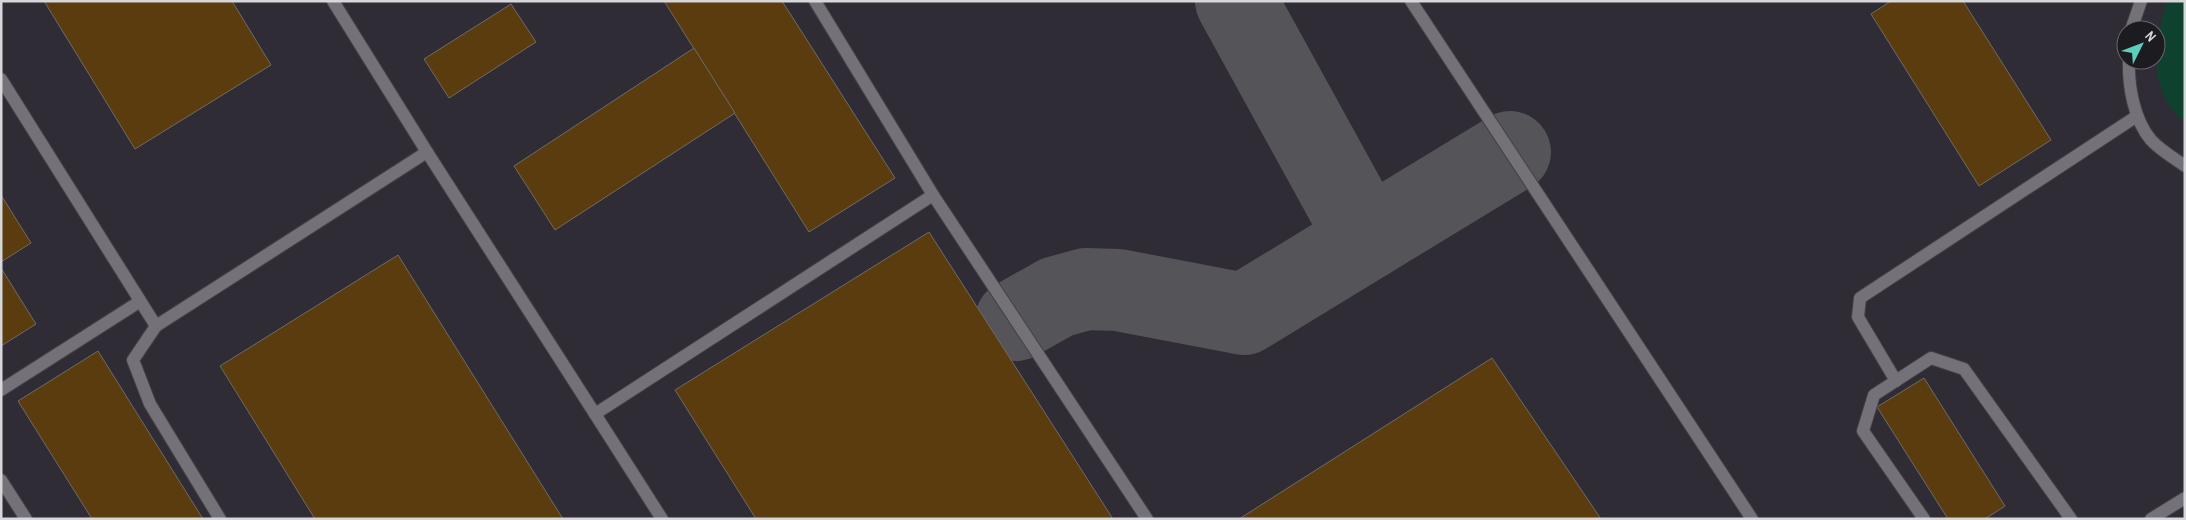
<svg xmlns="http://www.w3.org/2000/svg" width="2186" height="520" font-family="'Archivo Narrow',sans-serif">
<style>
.built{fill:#302c36;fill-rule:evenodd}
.green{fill:#0e422f}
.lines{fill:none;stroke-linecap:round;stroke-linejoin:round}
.taxiway{stroke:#555458;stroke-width:82}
.building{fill:#5a3c0e;stroke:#6f6b66}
.service-casing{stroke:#434145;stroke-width:14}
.service{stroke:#747278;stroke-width:12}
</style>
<rect width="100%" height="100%" fill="#262429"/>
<path class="built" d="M 1,1 L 2185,1 L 2185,519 L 1,519 ZM 2126,30 L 2156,30 L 2156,60 L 2126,60 Z"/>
<path class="green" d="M 2168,1 L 2185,1 L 2185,122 C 2173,114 2163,97 2159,83 C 2154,67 2159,16 2168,1 Z"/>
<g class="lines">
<g class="taxiway">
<path d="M 1236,1 L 1367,239 L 1510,152"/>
<path d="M 1016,320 L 1057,297 L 1086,289 L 1118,290 L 1244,314 L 1367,239"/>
</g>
</g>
<g class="building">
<path d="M 44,1 L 232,1 L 271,65 L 135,149 Z"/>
<path d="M 664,1 L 782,1 L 895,178 L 809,232 Z"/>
<path d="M 1891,1 L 1963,1 L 2051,140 L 1979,186 L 1871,14 Z"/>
<path d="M 511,4 L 536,42 L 449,98 L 424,59 Z"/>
<path d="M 694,48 L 735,113 L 555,230 L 514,166 Z"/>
<path d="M 1,195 L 31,243 L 1,262 Z"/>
<path d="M 929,232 L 1113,519 L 756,519 L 675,390 Z"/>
<path d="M 398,255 L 563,519 L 315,519 L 220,366 Z"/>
<path d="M 1,268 L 36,324 L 1,346 Z"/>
<path d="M 98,351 L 203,519 L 92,519 L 18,401 Z"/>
<path d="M 1492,358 L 1601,519 L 1239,519 Z"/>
<path d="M 1924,378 L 2005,506 L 1985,519 L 1948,519 L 1877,407 Z"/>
</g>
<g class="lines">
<defs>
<g id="service">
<path d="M 333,1 L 427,152"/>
<path d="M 1411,1 L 1752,519"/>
<path d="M 2131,30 L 2141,1"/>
<path d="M 2129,60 C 2128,86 2134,120 2151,140 C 2160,150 2174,158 2185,166"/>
<path d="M 1,79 L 156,326 L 133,360 L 150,404 L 220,519"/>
<path d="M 933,195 L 1147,519"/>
<path d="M 156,326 L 427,152 L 595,414 L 933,195 L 815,1"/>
<path d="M 1896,381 L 1858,317 L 1860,298 L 2137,116"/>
<path d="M 1,390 L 139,302"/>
<path d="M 595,414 L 662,519"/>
<path d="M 1,480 L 26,519"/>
<path d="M 1924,519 L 1863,431 L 1874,395 L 1931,358 L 1964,369 L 2071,519"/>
<path d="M 2151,519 L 2185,498"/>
</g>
</defs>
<use href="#service" class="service-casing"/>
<use href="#service" class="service"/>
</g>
<rect width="2186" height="520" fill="none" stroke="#d7d6d9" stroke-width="5"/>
<g transform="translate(2141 45) rotate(48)"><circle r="24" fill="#1c1b1f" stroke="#676669"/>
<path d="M0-4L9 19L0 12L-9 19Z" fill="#5bcebc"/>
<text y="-8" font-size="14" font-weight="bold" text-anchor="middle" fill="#d7d6d9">N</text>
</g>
</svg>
